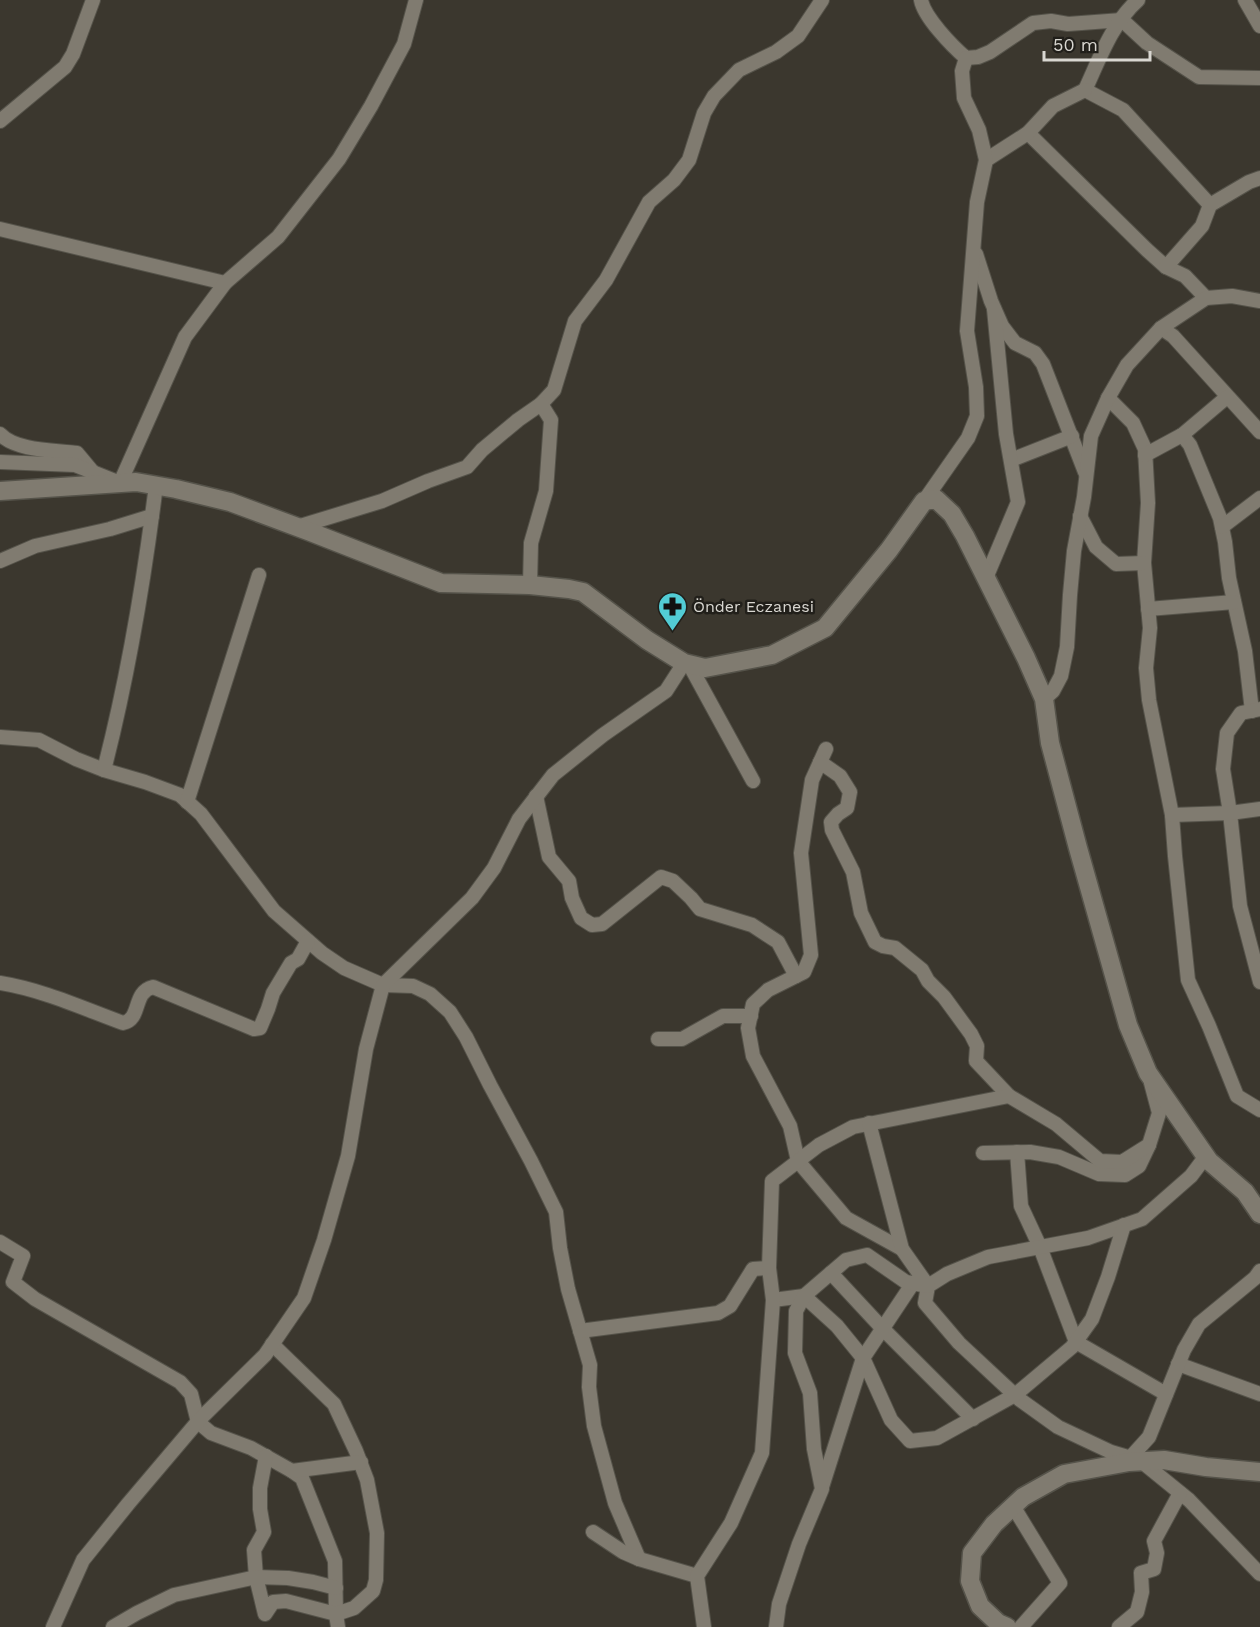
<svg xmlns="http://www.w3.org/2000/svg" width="1260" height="1627" font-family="'Work Sans',sans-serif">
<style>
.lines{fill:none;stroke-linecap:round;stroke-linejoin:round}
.street-casing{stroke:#55534a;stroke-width:16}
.secondary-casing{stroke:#55534a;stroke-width:21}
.street{stroke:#807b70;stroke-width:14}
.secondary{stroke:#807b70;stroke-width:18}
.labels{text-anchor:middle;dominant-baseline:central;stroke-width:5;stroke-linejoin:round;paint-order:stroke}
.poi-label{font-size:16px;fill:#d9d7d1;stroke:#211f1a;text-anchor:start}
</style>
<rect width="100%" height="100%" fill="#3b372e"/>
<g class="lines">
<defs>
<g id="street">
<path d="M 921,0 C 924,17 952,46 966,58 L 978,57 L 990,52 L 1033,23 L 1051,21 L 1068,24 L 1122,20 L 1147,43 L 1199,77 L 1260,78"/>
<path d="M 1138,0 C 1112,23 1099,60 1085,90 L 1123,110 L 1210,205"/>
<path d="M 1245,0 L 1260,26"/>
<path d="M 0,121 L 65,67 L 73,54 L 93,0"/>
<path d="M 1028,133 L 1147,250 L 1166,267 L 1185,276 L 1206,298"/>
<path d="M 986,160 L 1028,133 L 1053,106 L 1085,90"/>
<path d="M 0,229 L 225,283"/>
<path d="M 976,254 L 991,301 L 1002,326 L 1015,343 L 1035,353 L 1043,364 L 1085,472"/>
<path d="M 1166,267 L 1202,226 L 1210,205 L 1249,182 L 1260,178"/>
<path d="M 1161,328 L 1173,336 L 1260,432"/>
<path d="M 1108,398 L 1133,423 L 1145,449 L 1148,503 L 1144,563 L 1150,628 L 1146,668 L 1149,700 L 1172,815 L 1175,856 L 1188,980 L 1209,1026 L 1237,1096 L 1260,1110"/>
<path d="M 0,434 C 16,451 54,450 77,453 L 92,471"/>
<path d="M 1182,435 L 1190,445 L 1220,518 L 1225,542 L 1229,578 L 1245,651 L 1252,711"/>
<path d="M 1145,455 L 1182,435 L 1227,397"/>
<path d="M 1011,460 L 1072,436"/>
<path d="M 0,462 L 75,465 L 120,483 L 185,337 L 225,283 L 278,237 L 339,159 L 371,106 L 404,44 L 416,0"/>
<path d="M 924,501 L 968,438 L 977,416 L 976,387 L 967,331 L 977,202 L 986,160 L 979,130 L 964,98 L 962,71 L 966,58"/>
<path d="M 1080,516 L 1096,547 L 1116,564 L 1144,563"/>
<path d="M 297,527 L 382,501 L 428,481 L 467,467 L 482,450 L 518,420 L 541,404 L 554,390 L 575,321 L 606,280 L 649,202 L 674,180 L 689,160 L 704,113 L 714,96 L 739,70 L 776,52 L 798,36 L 822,0"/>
<path d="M 1222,527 L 1260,498"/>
<path d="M 0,561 L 35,546 L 110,529 L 152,516"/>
<path d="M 986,578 L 1018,502 L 1006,434 L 994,309"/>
<path d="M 530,585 L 531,543 L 546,491 L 551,420 L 541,404"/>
<path d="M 1148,609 L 1234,602"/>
<path d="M 689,664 L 753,781"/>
<path d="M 1044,699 L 1053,691 L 1061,676 L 1067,647 L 1070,595 L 1074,551 L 1084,497 L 1091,436 L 1108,398 L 1127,365 L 1161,328 L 1206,298 L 1232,296 L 1260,301"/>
<path d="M 1260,709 L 1241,713 L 1227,733 L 1223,769 L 1230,813 L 1240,906 L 1260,982"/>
<path d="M 0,737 L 39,740 L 76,759 L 104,770 L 145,782 L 180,795 L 201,814 L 274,911 L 322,953 L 344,968 L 383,985 L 413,986 L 430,994 L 450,1012 L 466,1037 L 490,1085 L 531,1161 L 556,1212 L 560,1248 L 568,1289 L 590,1365 L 589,1387 L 594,1426 L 615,1503 L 639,1559"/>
<path d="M 826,749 L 812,780 L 801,853 L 811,955 L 804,972 L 768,990 L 753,1004 L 748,1028 L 753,1056 L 790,1126 L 798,1161 L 846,1218 L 902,1249"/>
<path d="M 820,762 L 840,776 L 850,792 L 847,808 L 838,814 L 831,822 L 832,830 L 853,872 L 861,913 L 875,942 L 883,946 L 895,948 L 922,970 L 928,981 L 944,997 L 971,1034 L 977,1046 L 976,1061 L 1009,1096"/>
<path d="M 104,770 C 128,677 144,581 156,485"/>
<path d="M 536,796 L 549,857 L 569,881 L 572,898 L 581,918 L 592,925 L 602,924 L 661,877 L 673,881 L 691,898 L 700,909 L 752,925 L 778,942 L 796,976"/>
<path d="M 187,802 L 259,575"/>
<path d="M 1172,815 L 1230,813 L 1260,809"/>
<path d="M 0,983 C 43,990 82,1008 123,1023 C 142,1019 132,992 153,987 L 254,1029 L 260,1028 L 268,1009 L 273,993 L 291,963 L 298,959 L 308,941"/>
<path d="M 658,1039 L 682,1039 L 723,1016 L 751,1016"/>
<path d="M 1017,1152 L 1021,1206 L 1040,1247 L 1076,1342 L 1166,1394"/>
<path d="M 983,1153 L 1030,1152 L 1059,1157 L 1099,1174 L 1125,1175 L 1139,1166 L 1149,1145"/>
<path d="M 1206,1156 L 1191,1176 L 1142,1219 L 1088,1238 L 988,1257 L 947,1274 L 928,1286 L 925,1303 L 959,1343 L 1019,1399 L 1058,1427 L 1111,1452 L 1141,1461 L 1189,1500 L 1260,1574"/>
<path d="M 0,1242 L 23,1256 L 13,1282 L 35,1299 L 180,1382 L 191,1394 L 198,1422 L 211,1433 L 251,1448 L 292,1471 L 302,1478 L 335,1561 L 336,1614 L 338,1627"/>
<path d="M 831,1273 L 883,1329 L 973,1419"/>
<path d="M 773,1300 L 804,1296 L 837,1326 L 863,1358 L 891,1420 L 910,1441 L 937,1438 L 1015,1395 L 1072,1347 L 1092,1319 L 1108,1277 L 1124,1225"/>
<path d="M 580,1331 L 718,1313 L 730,1306 L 753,1269 L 769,1268"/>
<path d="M 1178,1364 L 1260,1394"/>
<path d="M 266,1456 L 260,1488 L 260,1509 L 264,1532 L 254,1550 L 256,1577 L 265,1614 L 273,1602 L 286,1601 L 336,1614 L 354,1608 L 373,1591 L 376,1580 L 377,1533 L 367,1480 L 356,1451 L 334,1404 L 272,1344"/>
<path d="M 1130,1458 L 1149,1437 L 1184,1350 L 1199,1324 L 1255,1278 L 1260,1271"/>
<path d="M 292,1471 L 361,1462"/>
<path d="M 822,1487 L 863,1358 L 913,1283"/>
<path d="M 1013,1506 L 1060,1583 L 1021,1627"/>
<path d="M 593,1532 L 623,1552 L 639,1559 L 697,1576"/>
<path d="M 53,1627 L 83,1560 L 128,1504 L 200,1419 L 265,1355 L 304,1298 L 324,1240 L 348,1156 L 366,1049 L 383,985 L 472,898 L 494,868 L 519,819 L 553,775 L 603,735 L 666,691 L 684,663"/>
<path d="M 113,1627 L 137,1613 L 174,1595 L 256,1577 L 288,1578 L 313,1582 L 336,1588"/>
<path d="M 704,1627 L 697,1576 L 731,1523 L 762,1453 L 773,1300 L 769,1268 L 772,1181 L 819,1145 L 853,1127 L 1009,1096 L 1056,1124 L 1100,1161 L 1122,1162 L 1149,1145 L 1159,1113 L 1151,1083"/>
<path d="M 776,1627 L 779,1604 L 799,1544 L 822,1489 L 814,1449 L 810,1393 L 795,1353 L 796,1311 L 804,1296 L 846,1260 L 867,1255 L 906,1282 L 928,1286 L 902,1249 L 869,1123"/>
<path d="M 1119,1627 L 1137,1612 L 1142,1592 L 1141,1573 L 1154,1569 L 1157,1553 L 1154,1541 L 1180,1493"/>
</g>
<g id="secondary">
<path d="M 0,491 L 136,482 L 176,489 L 230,502 L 308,531 L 441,583 L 530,585 L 569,589 L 583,592 L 647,640 L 684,663 L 705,668 L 772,655 L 825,628 L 889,550 L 924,501 L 936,499 L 952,514 L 965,536 L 1026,658 L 1044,699 L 1050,743 L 1078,848 L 1128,1025 L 1148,1073 L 1209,1161 L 1245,1192 L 1260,1214"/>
<path d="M 1007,1627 L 998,1623 L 980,1606 L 970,1581 L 972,1553 L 994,1524 L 1023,1497 L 1064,1474 L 1129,1462 L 1164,1460 L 1206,1467 L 1260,1472"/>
</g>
</defs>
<use href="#street" class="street-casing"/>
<use href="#secondary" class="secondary-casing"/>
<use href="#street" class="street"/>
<use href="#secondary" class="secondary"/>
</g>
<defs>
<symbol id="pharmacy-pin" viewBox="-11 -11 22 30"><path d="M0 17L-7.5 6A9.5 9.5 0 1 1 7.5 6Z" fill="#52ccd5" stroke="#211f1a"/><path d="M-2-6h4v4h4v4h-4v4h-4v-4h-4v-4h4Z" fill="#111"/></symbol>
</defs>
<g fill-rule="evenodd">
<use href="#pharmacy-pin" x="656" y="590" width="33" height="45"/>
</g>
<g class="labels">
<g class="poi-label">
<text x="693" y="606">Önder Eczanesi</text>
</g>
</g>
<path d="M1044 51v9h106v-9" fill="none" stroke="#d9d7d1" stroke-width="3"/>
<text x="1053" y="51" font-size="18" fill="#d9d7d1" stroke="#211f1a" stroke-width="4.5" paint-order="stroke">50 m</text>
</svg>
